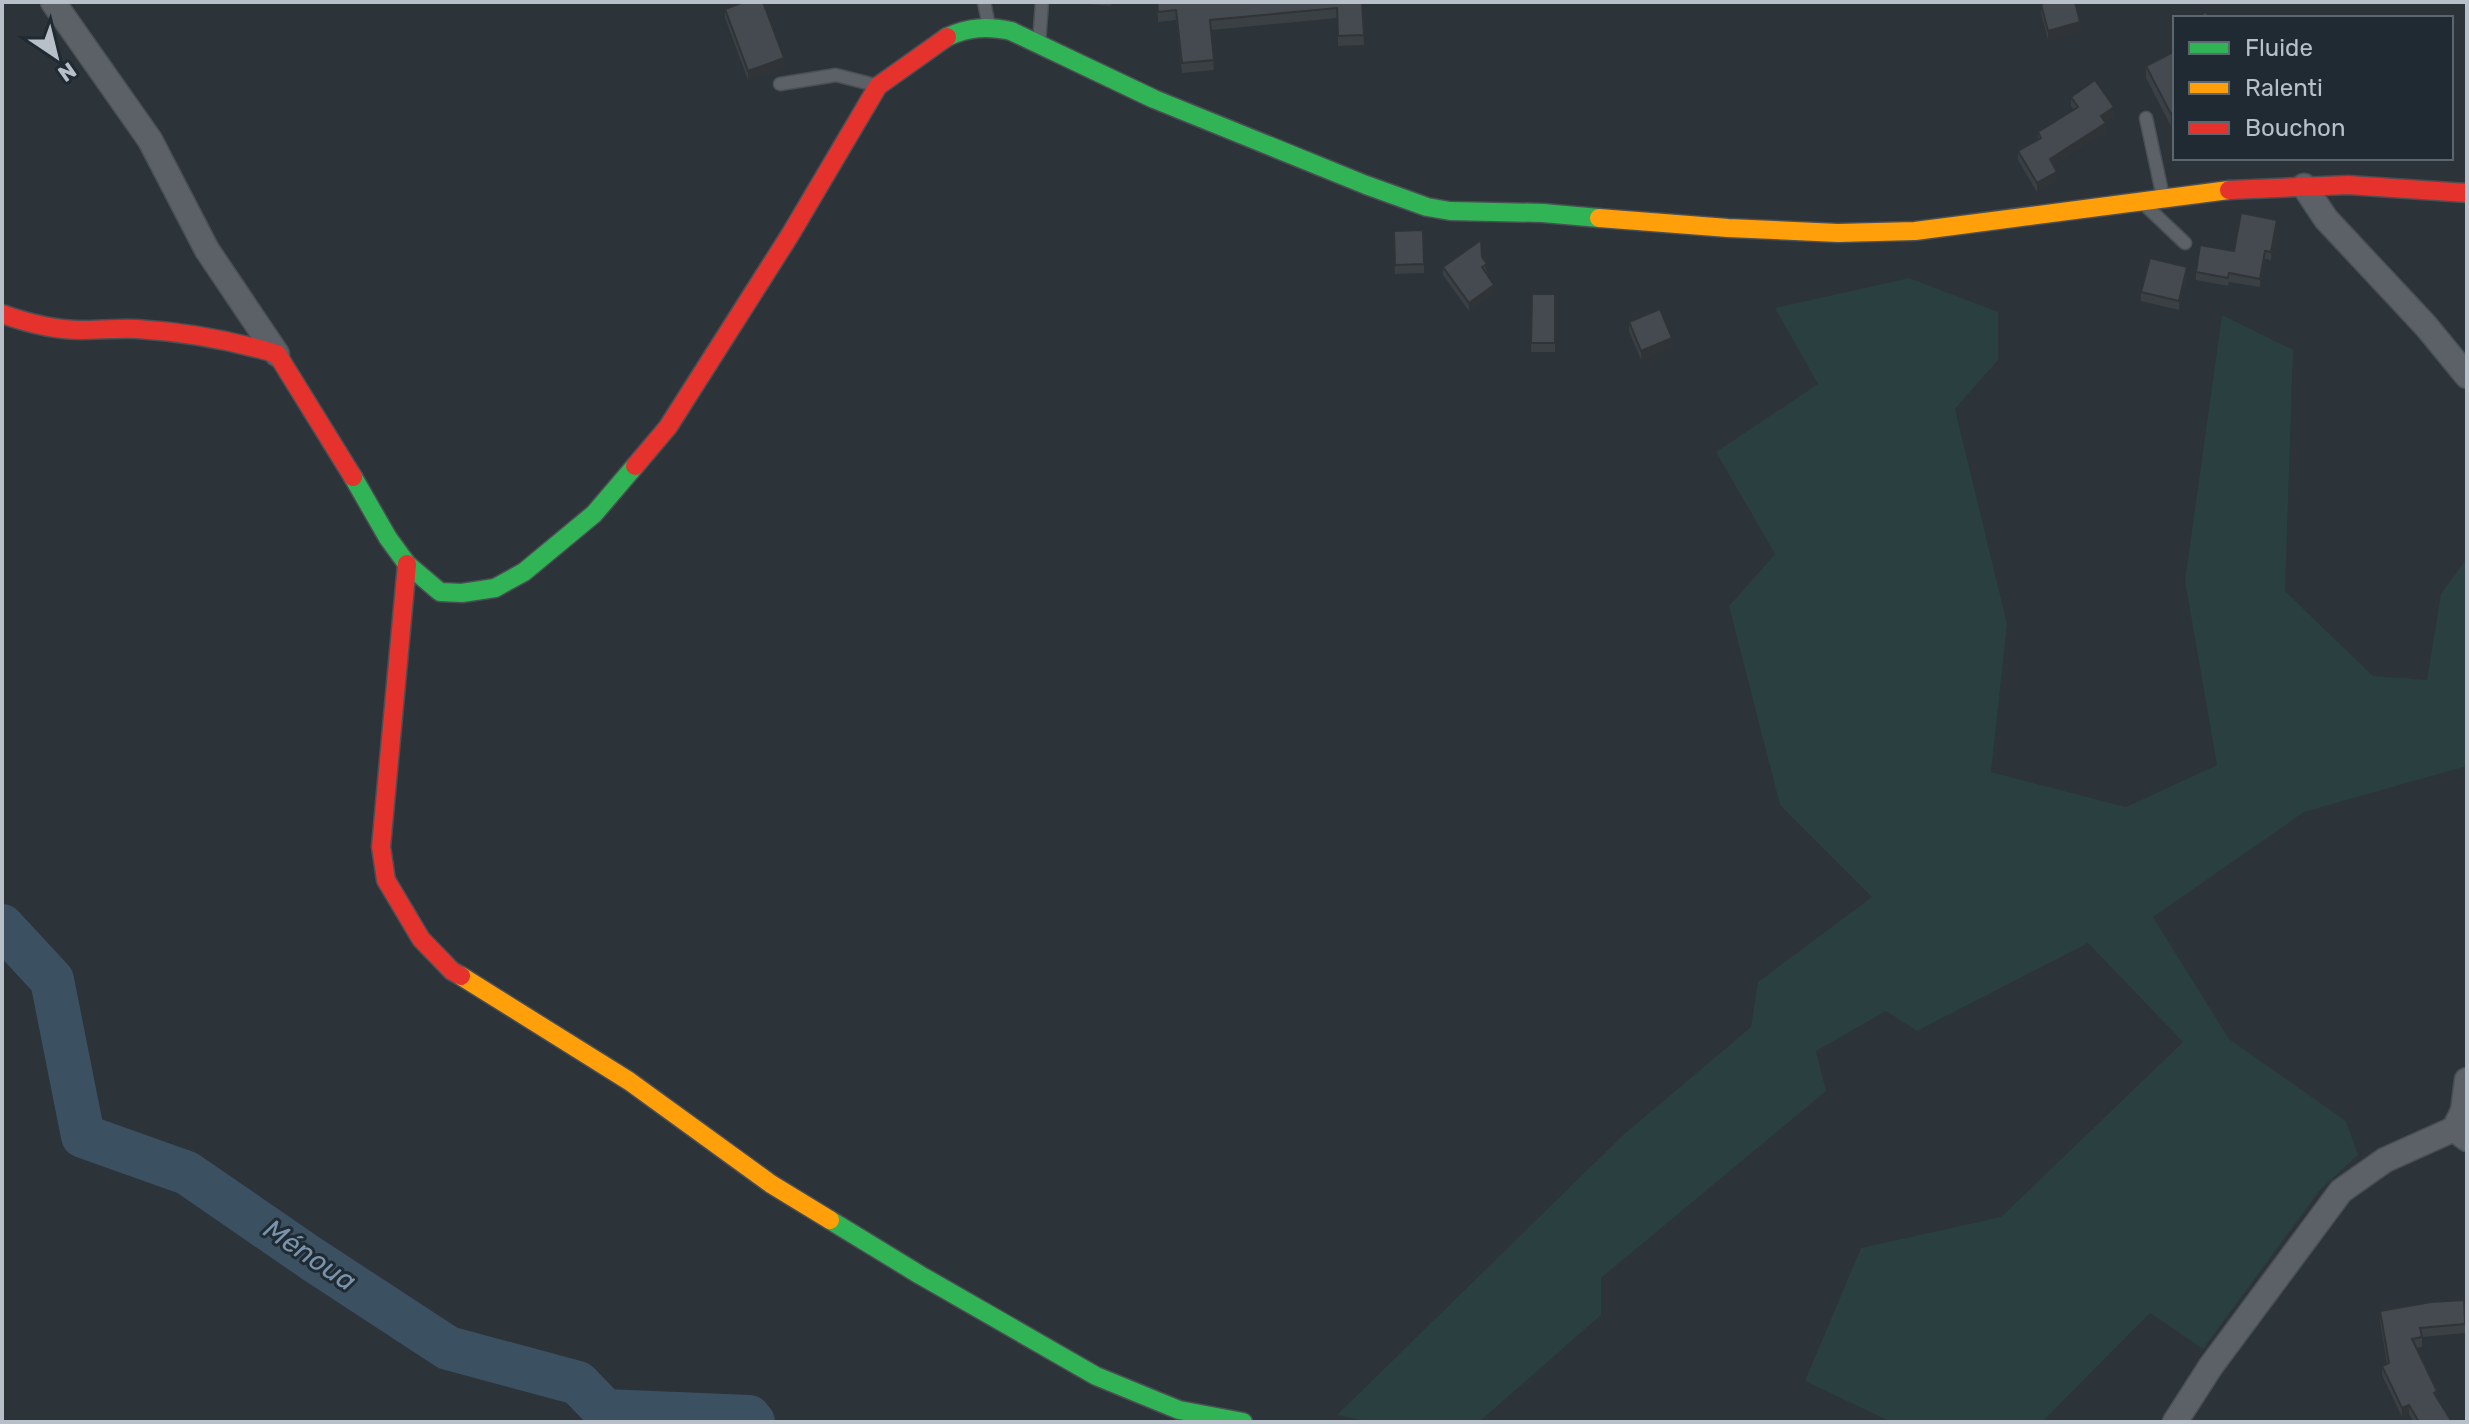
<svg xmlns="http://www.w3.org/2000/svg" width="2469" height="1424" font-family="Rubik,sans-serif">
<style>
.green{fill:#2a3f3f}
.lines{fill:none;stroke-linecap:round;stroke-linejoin:round}
.river{stroke:#3b5061;stroke-width:44}
.lane-casing{stroke:#4a4f54;stroke-width:15}
.street-casing{stroke:#4a4f54;stroke-width:27}
.fast-casing{stroke:#4a4f54;stroke-width:21}
.slow-casing{stroke:#4a4f54;stroke-width:21}
.jam-casing{stroke:#4a4f54;stroke-width:21}
.lane{stroke:#5c6167;stroke-width:12}
.street{stroke:#5c6167;stroke-width:24}
.fast{stroke:#30b455;stroke-width:18}
.slow{stroke:#ff9f0a;stroke-width:18}
.jam{stroke:#e5322d;stroke-width:18}
.wall{fill:#3a4044}
.shaded-wall{fill:#303437}
.building{fill:#444a4f;stroke:#303437;stroke-width:2}
.labels{text-anchor:middle;dominant-baseline:central;stroke-width:6;stroke-linejoin:round;paint-order:stroke}
.water-label{font-size:28px;font-style:italic;fill:#7994aa;stroke:#1f2a33}
</style>
<rect width="100%" height="100%" fill="#2c3339"/>
<path class="green" d="M 1909,278 L 1998,312 L 1998,360 L 1955,409 L 2007,624 L 1991,772 L 2126,807 L 2217,765 L 2185,581 L 2222,315 L 2293,350 L 2285,591 L 2373,676 L 2427,680 L 2441,594 L 2467,558 L 2467,766 L 2304,812 L 2153,917 L 2229,1039 L 2346,1121 L 2358,1155 L 2320,1190 L 2203,1349 L 2150,1313 L 2042,1422 L 1891,1422 L 1805,1381 L 1861,1248 L 2001,1217 L 2183,1042 L 2088,943 L 1917,1031 L 1886,1011 L 1816,1051 L 1826,1091 L 1601,1278 L 1601,1315 L 1479,1422 L 1371,1422 L 1337,1415 L 1622,1136 L 1751,1027 L 1758,982 L 1872,897 L 1780,805 L 1729,606 L 1775,554 L 1716,452 L 1818,384 L 1775,308 Z"/>
<g class="lines">
<path class="river" d="M 2,926 L 52,980 L 83,1136 L 187,1173 L 312,1259 L 448,1348 L 578,1383 L 605,1411 L 749,1417 L 753,1422"/>
<defs>
<g id="lane">
<path d="M 984,2 L 989,26"/>
<path d="M 1039,43 L 1042,2"/>
<path d="M 780,84 L 836,75 L 875,85"/>
<path d="M 2146,118 L 2163,197"/>
<path d="M 2146,206 L 2185,243"/>
</g>
<g id="street">
<path d="M 53,2 L 150,140 L 207,250 L 277,354"/>
<path d="M 2304,186 L 2326,219 L 2426,326 L 2467,376"/>
<path d="M 2454,1129 L 2463,1111 L 2467,1080"/>
<path d="M 2175,1422 L 2211,1366 L 2341,1191 L 2385,1160 L 2454,1129 L 2467,1139"/>
</g>
<g id="fast">
<path d="M 947,37 C 969,27 987,26 1011,31 L 1154,99 L 1366,185 L 1427,207 L 1450,211 L 1543,213 L 1599,218"/>
<path d="M 353,477 L 388,538 L 407,564 L 440,592 L 462,593 L 495,588 L 524,572 L 594,514 L 635,466"/>
<path d="M 830,1220 L 920,1275 L 1096,1376 L 1179,1410 L 1243,1422"/>
</g>
<g id="slow">
<path d="M 1599,218 L 1728,228 L 1838,233 L 1915,231 L 2229,190"/>
<path d="M 461,976 L 629,1081 L 771,1184 L 830,1220"/>
</g>
<g id="jam">
<path d="M 2229,190 L 2348,185 L 2467,193"/>
<path d="M 2,314 C 27,323 54,330 81,330 C 99,330 118,328 137,329 C 184,332 231,340 277,354 L 353,477"/>
<path d="M 635,466 L 668,427 L 790,235 L 878,86 L 947,37"/>
<path d="M 407,564 L 381,847 L 386,880 L 421,939 L 452,971 L 461,976"/>
</g>
</defs>
<use href="#lane" class="lane-casing"/>
<use href="#street" class="street-casing"/>
<use href="#fast" class="fast-casing"/>
<use href="#slow" class="slow-casing"/>
<use href="#jam" class="jam-casing"/>
<use href="#lane" class="lane"/>
<use href="#street" class="street"/>
<use href="#fast" class="fast"/>
<use href="#slow" class="slow"/>
<use href="#jam" class="jam"/>
</g>
<g class="wall">
<path d="M 1087,2 L 1112,2 L 1111,6 L 1087,4 Z"/>
<path d="M 1157,2 L 1362,2 L 1364,45 L 1338,46 L 1337,18 L 1211,30 L 1214,70 L 1182,73 L 1176,20 L 1158,22 Z"/>
<path d="M 2041,4 L 2080,31 L 2048,40 L 2041,13 Z"/>
<path d="M 725,9 L 784,67 L 748,80 L 725,18 Z"/>
<path d="M 2175,51 L 2171,126 L 2146,78 L 2146,66 Z"/>
<path d="M 2071,97 L 2114,116 L 2105,122 L 2106,132 L 2053,165 L 2057,180 L 2037,192 L 2018,160 L 2018,151 L 2038,140 L 2038,132 L 2074,110 L 2071,106 Z"/>
<path d="M 2277,228 L 2271,260 L 2265,259 L 2260,287 L 2229,282 L 2228,286 L 2196,280 L 2196,272 Z"/>
<path d="M 1394,231 L 1424,264 L 1424,273 L 1395,274 Z"/>
<path d="M 1482,257 L 1487,272 L 1486,273 L 1494,293 L 1469,311 L 1443,275 L 1443,267 Z"/>
<path d="M 2187,276 L 2179,310 L 2141,301 L 2141,292 Z"/>
<path d="M 1532,294 L 1555,294 L 1555,352 L 1531,352 Z"/>
<path d="M 1629,322 L 1672,347 L 1641,360 L 1629,331 Z"/>
<path d="M 2380,1311 L 2465,1324 L 2465,1333 L 2422,1337 L 2422,1347 L 2416,1348 L 2437,1398 L 2452,1422 L 2414,1422 L 2409,1414 L 2402,1417 L 2382,1375 L 2382,1366 L 2387,1364 L 2380,1321 Z"/>
</g>
<g class="shaded-wall">
<path d="M 2080,22 L 2080,31 L 2048,40 L 2048,31 Z"/>
<path d="M 784,58 L 784,67 L 748,80 L 748,71 Z"/>
<path d="M 2114,107 L 2114,116 L 2101,125 L 2101,116 Z"/>
<path d="M 2175,112 L 2175,124 L 2171,126 L 2171,114 Z"/>
<path d="M 2106,123 L 2106,132 L 2050,168 L 2050,159 Z"/>
<path d="M 2057,172 L 2057,180 L 2037,192 L 2037,183 Z"/>
<path d="M 2277,220 L 2277,228 L 2271,260 L 2271,252 Z"/>
<path d="M 2265,251 L 2265,259 L 2260,287 L 2260,279 Z"/>
<path d="M 2187,267 L 2187,276 L 2179,310 L 2179,301 Z"/>
<path d="M 1494,285 L 1494,293 L 1469,311 L 1469,303 Z"/>
<path d="M 1672,338 L 1672,347 L 1641,360 L 1641,351 Z"/>
<path d="M 2409,1405 L 2409,1414 L 2402,1417 L 2402,1408 Z"/>
</g>
<g class="building">
<path d="M 744,2 L 763,2 L 784,58 L 748,71 L 725,9 Z"/>
<path d="M 1157,2 L 1362,2 L 1364,35 L 1338,36 L 1337,8 L 1210,20 L 1214,60 L 1182,63 L 1176,10 L 1158,12 Z"/>
<path d="M 2048,2 L 2075,2 L 2080,22 L 2048,31 L 2041,4 Z"/>
<path d="M 2206,12 L 2210,18 L 2196,18 Z"/>
<path d="M 2175,51 L 2175,112 L 2171,114 L 2146,66 Z"/>
<path d="M 2095,80 L 2114,107 L 2101,116 L 2106,123 L 2050,159 L 2057,172 L 2037,183 L 2018,151 L 2041,138 L 2038,132 L 2078,107 L 2071,97 Z"/>
<path d="M 2241,213 L 2277,220 L 2271,252 L 2265,251 L 2260,279 L 2229,273 L 2228,278 L 2196,272 L 2200,245 L 2234,251 Z"/>
<path d="M 1423,230 L 1424,264 L 1395,265 L 1394,231 Z"/>
<path d="M 1481,240 L 1482,257 L 1487,264 L 1482,267 L 1494,285 L 1469,303 L 1443,267 Z"/>
<path d="M 2150,258 L 2187,267 L 2179,301 L 2141,292 Z"/>
<path d="M 1532,294 L 1555,294 L 1555,343 L 1531,343 Z"/>
<path d="M 1660,309 L 1672,338 L 1641,351 L 1629,322 Z"/>
<path d="M 2464,1300 L 2465,1324 L 2420,1328 L 2422,1337 L 2412,1339 L 2437,1391 L 2434,1393 L 2452,1422 L 2419,1422 L 2409,1405 L 2402,1408 L 2382,1366 L 2389,1363 L 2380,1311 L 2431,1302 Z"/>
</g>
<g class="labels">
<g class="water-label">
<text transform="translate(310 1255) rotate(34)">Ménoua</text>
</g>
</g>
<rect width="2469" height="1424" fill="none" stroke="#b7c0c9" stroke-width="8"/>
<rect x="2173" y="16" width="280" height="144" fill="#1f2a33" stroke="#5c666f" stroke-width="2"/>
<rect x="2189" y="42" width="40" height="12" fill="#30b455" stroke="#5c666f" stroke-width="2"/>
<text x="2245" y="56" font-size="24" fill="#b7c0c9">Fluide</text>
<rect x="2189" y="82" width="40" height="12" fill="#ff9f0a" stroke="#5c666f" stroke-width="2"/>
<text x="2245" y="96" font-size="24" fill="#b7c0c9">Ralenti</text>
<rect x="2189" y="122" width="40" height="12" fill="#e5322d" stroke="#5c666f" stroke-width="2"/>
<text x="2245" y="136" font-size="24" fill="#b7c0c9">Bouchon</text>
<g transform="translate(56 56) rotate(145)" stroke="#1f2a33" stroke-width="6" paint-order="stroke">
<path d="M0-6L14 30L0 20L-14 30Z" fill="#b7c0c9"/>
<text y="-12" font-size="22" font-weight="bold" text-anchor="middle" fill="#b7c0c9">N</text>
</g>
</svg>
